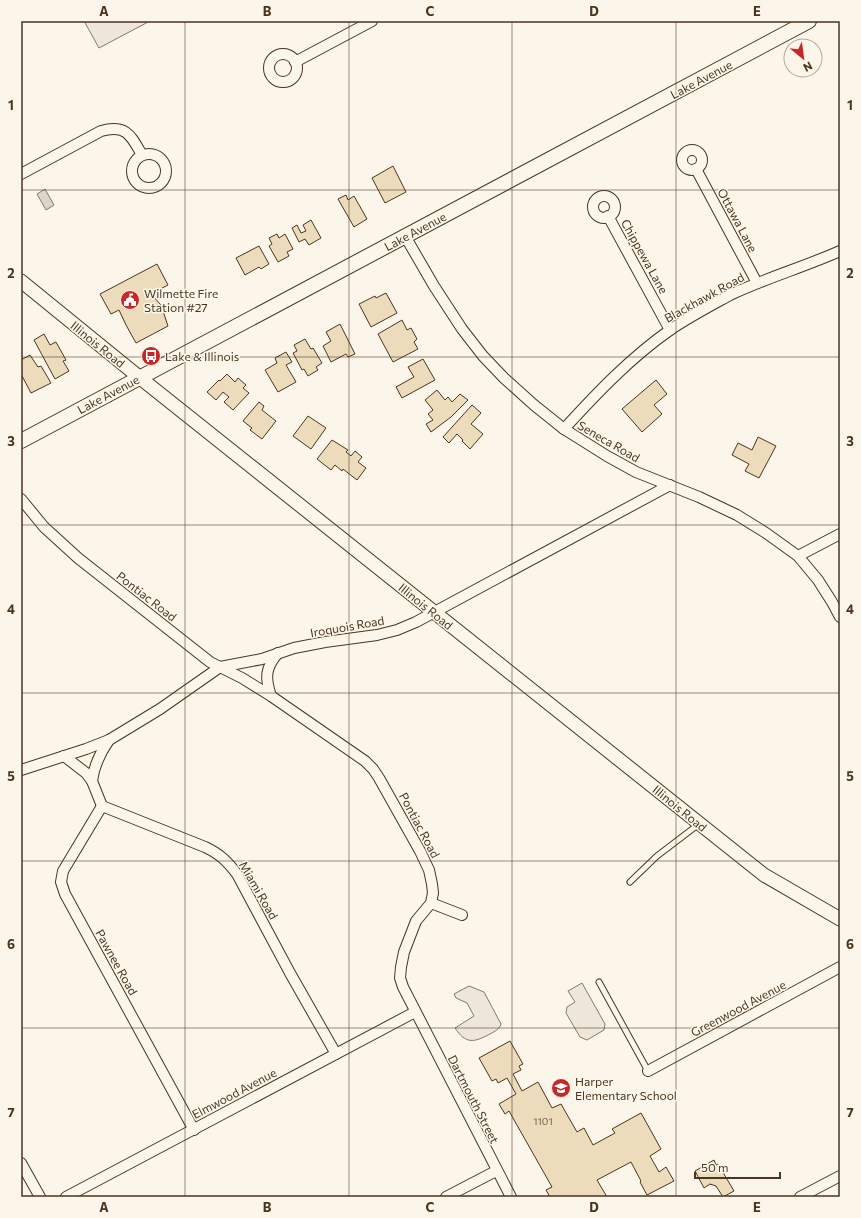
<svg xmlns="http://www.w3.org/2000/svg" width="861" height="1218" font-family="Commissioner,sans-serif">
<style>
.green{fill:#ede6d9;stroke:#887966}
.water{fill:#dcd4c6;stroke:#887966}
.building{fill:#ecdcbc;stroke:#4a3520}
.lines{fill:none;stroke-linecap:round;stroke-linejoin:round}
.service-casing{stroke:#4a3520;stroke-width:7}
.minor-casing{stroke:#4a3520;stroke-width:12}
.tertiary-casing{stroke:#4a3520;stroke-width:15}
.secondary-casing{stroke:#4a3520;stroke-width:16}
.service{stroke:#fbf6e9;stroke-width:5}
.minor{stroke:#fbf6e9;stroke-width:10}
.tertiary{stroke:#fbf6e9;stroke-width:13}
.secondary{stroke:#fbf6e9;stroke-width:14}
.grid{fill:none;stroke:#4a3520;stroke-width:1;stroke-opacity:0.55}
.labels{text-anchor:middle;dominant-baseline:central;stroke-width:3;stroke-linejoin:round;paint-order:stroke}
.number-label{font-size:10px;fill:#725f47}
.street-label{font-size:12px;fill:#4a3520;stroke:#fbf6e9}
.poi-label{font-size:12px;fill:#4a3520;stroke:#fbf6e9;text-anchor:start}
.neatline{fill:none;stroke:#4a3520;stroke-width:1.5}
.grid-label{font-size:13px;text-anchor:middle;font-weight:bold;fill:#4a3520}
</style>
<rect width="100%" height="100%" fill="#fbf6e9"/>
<g class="green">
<path d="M 84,21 L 150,21 L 99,48 Z"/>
<path d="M 582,983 L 605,1024 L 604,1030 L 587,1040 L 580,1037 L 566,1013 L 567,1007 L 575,1002 L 568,991 Z"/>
<path d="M 469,986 L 484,992 L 501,1024 C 499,1030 495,1031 490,1034 C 473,1043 466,1044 455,1028 L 474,1016 L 467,1003 L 456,998 L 454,994 Z"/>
</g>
<path class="water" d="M 45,189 L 54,205 L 46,210 L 37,194 Z"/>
<g class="building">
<path d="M 393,166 L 406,192 L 385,203 L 372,178 Z"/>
<path d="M 346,195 L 348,200 L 354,196 L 367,219 L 354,227 L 338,199 Z"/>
<path d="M 311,220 L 321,238 L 309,245 L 305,239 L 299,242 L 292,228 L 297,225 L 301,233 L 306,231 L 303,225 Z"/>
<path d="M 277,234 L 279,238 L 285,234 L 293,249 L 287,252 L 289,256 L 278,262 L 269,246 L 272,244 L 269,238 Z"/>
<path d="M 259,246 L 269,264 L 261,269 L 259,267 L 245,275 L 236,258 Z"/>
<path d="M 157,264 L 168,285 L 151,294 L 161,305 L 168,326 L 136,343 L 126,325 L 119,310 L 111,314 L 100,294 Z"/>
<path d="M 386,293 L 397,313 L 371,327 L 359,304 L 375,296 L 376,298 Z"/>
<path d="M 402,320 L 407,330 L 411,328 L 417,339 L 414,342 L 418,349 L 393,362 L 378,334 Z"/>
<path d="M 340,324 L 355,354 L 348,357 L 346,354 L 331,362 L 323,346 L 331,341 L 326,332 Z"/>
<path d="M 44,334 L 50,345 L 56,342 L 66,360 L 63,361 L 69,371 L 55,379 L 34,340 Z"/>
<path d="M 305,339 L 311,349 L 313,348 L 322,363 L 316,367 L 318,370 L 308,376 L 304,369 L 302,370 L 293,353 L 297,351 L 294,345 Z"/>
<path d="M 286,352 L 292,362 L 286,365 L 296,382 L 278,392 L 265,370 L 277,363 L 275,358 Z"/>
<path d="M 30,355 L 38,367 L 41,366 L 51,383 L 31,393 L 21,374 L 21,360 Z"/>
<path d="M 423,359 L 435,380 L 402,398 L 396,387 L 414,377 L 408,367 Z"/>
<path d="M 227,374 L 235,382 L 238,378 L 246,385 L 243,388 L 249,393 L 233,410 L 224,402 L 229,397 L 223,392 L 216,400 L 207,392 L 219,380 L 220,381 Z"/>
<path d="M 656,380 L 667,394 L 654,405 L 662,414 L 642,432 L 622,409 Z"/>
<path d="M 437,390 L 445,400 L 448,397 L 452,402 L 460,394 L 468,400 L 451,417 L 431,432 L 426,424 L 433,420 L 428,414 L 433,410 L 425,400 Z"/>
<path d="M 259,402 L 264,406 L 262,410 L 276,421 L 262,439 L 250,430 L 252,428 L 243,421 Z"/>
<path d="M 472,405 L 481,413 L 471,424 L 483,434 L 470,449 L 462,441 L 463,440 L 457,434 L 449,443 L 443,437 Z"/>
<path d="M 308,416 L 326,428 L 311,449 L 293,436 Z"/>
<path d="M 758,437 L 776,446 L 759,478 L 745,471 L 749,464 L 732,455 L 738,443 L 752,450 Z"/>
<path d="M 332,440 L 348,450 L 346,452 L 351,456 L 355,451 L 362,457 L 358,462 L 366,468 L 357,480 L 343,469 L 342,471 L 335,465 L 331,470 L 317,459 Z"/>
<path d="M 510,1041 L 523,1064 L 519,1066 L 521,1070 L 513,1074 L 522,1091 L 538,1082 L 552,1108 L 561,1104 L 577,1132 L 584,1128 L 593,1145 L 615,1133 L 612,1129 L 641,1113 L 661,1149 L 650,1156 L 659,1172 L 666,1167 L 674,1181 L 647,1195 L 640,1182 L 641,1181 L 631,1162 L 597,1180 L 607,1197 L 550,1197 L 546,1190 L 552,1187 L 509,1111 L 505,1114 L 499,1104 L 516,1094 L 507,1078 L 498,1083 L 496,1079 L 492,1081 L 479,1058 Z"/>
<path d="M 714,1160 L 716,1165 L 718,1164 L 734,1191 L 723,1197 L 716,1186 L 710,1184 L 704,1188 L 695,1171 Z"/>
</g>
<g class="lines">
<defs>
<g id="service">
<path d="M 630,882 L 657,856 L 699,824"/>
<path d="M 599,982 L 648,1071"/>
</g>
<g id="minor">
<circle cx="283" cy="68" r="14"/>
<path d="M 295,62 L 372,21"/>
<circle cx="692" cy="160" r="10"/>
<circle cx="149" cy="171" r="17"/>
<path d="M 696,169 L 757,283"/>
<path d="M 21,174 L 101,131 C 127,124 131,136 142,155"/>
<circle cx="604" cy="207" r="11"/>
<path d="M 608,216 L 670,330"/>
<path d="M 405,236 L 434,286 L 462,329 L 483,356 L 504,378 L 534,405 L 564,429 L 607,456 L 636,472 L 699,497 L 737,515 L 766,533 L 798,556 L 818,580 L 832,602 L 840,617"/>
<path d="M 564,429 C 596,394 630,358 670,330 C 689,317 710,306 730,295 C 766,278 804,267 840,251"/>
<path d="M 21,499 L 44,527 L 78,558 L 210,662 L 242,678 L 271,696 L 365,761 L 373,769 L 379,778 L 420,851 L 429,870 L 432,884 L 433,893 L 431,903 L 416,921 L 404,952 L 401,967 L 400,978 L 403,987 L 511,1197"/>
<path d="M 798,556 L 840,534"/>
<path d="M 271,696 C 265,678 265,668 278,653"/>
<path d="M 64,756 L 86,773 L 92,781 L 102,806 L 205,847 C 220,854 227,861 237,874 L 290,973 L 336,1054"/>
<path d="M 21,770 L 86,749 L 109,740 L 160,709 L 220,667 L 262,659 L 294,648 L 325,642 L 377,635 L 397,630 L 416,622 L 670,485"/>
<path d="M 92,781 C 94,765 100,753 109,740"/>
<path d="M 102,806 L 63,871 L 61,882 L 65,894 L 194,1130"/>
<path d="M 431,903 L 462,915"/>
<path d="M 648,1071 L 840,967"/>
<path d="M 21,1163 L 40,1197"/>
<path d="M 66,1197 L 415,1012"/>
<path d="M 446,1197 L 496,1171"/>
<path d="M 800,1197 L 840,1176"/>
</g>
<path id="tertiary" d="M 21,281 L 139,377 L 764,875 L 840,919"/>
<path id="secondary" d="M 21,441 L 809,21"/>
</defs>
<use href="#service" class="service-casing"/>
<use href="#minor" class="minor-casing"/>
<use href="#tertiary" class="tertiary-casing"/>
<use href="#secondary" class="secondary-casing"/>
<use href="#service" class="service"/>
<use href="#minor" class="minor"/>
<use href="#tertiary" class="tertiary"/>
<use href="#secondary" class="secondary"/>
</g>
<path class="grid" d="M 185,21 L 185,1197M 349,21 L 349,1197M 512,21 L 512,1197M 676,21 L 676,1197M 21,190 L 840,190M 21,357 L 840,357M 21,525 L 840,525M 21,693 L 840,693M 21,861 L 840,861M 21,1028 L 840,1028"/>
<defs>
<symbol id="civic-disc" viewBox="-11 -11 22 22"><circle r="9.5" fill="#c62828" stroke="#fbf6e9"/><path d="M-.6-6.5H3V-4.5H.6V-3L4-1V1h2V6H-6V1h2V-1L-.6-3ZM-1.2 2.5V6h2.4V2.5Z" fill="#fff"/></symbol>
<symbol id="bus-disc" viewBox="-11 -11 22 22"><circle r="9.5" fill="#c62828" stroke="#fbf6e9"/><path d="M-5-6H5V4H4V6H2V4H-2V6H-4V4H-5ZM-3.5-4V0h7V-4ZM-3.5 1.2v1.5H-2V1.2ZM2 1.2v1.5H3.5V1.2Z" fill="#fff"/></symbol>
<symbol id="school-disc" viewBox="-11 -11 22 22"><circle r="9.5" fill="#c62828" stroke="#fbf6e9"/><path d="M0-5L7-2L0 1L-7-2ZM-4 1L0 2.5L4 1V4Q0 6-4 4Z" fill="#fff"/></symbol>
</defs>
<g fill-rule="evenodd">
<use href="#civic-disc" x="119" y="289" width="22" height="22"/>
<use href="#bus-disc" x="140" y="345" width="22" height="22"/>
<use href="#school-disc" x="550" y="1077" width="22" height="22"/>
</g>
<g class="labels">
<g class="number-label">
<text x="543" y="1121">1101</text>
</g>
<g class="street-label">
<text transform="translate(701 79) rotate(-28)">Lake Avenue</text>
<text transform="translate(738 220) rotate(62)">Ottawa Lane</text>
<text transform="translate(415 231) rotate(-28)">Lake Avenue</text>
<text transform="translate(645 256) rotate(61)">Chippewa Lane</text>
<text transform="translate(704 297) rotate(-29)">Blackhawk Road</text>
<text transform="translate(98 344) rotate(39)">Illinois Road</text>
<text transform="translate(108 394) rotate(-28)">Lake Avenue</text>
<text transform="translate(609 441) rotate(30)">Seneca Road</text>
<text transform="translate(147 596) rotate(38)">Pontiac Road</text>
<text transform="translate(426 606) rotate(39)">Illinois Road</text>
<text transform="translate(347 626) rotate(-10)">Iroquois Road</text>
<text transform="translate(680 808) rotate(39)">Illinois Road</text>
<text transform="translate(420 825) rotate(62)">Pontiac Road</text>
<text transform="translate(259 890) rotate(60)">Miami Road</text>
<text transform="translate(117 962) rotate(61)">Pawnee Road</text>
<text transform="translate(738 1008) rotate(-28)">Greenwood Avenue</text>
<text transform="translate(234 1093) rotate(-28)">Elmwood Avenue</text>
<text transform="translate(474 1099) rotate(63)">Dartmouth Street</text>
</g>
<g class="poi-label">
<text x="144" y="293">Wilmette Fire<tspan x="144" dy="14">Station #27</tspan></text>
<text x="165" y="356">Lake &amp; Illinois</text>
<text x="575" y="1081">Harper<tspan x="575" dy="14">Elementary School</tspan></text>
</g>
</g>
<rect width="861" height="1218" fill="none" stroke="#fbf6e9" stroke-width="44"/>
<g transform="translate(803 58) rotate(151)"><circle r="19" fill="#fbf6e9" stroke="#b4a999"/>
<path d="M0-3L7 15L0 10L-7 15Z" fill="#c62828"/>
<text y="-6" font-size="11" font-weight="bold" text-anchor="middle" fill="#4a3520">N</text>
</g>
<path d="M695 1172v6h85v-6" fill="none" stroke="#4a3520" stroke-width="2"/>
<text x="701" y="1172" font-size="12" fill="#4a3520" stroke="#fbf6e9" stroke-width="3" paint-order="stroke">50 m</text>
<rect x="22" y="22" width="817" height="1174" class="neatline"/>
<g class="grid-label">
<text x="104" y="16">A</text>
<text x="267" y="16">B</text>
<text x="430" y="16">C</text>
<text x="594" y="16">D</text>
<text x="757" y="16">E</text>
<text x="11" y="110">1</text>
<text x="850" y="110">1</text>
<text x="11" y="278">2</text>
<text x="850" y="278">2</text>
<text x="11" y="446">3</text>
<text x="850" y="446">3</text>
<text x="11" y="614">4</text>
<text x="850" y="614">4</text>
<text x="11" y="781">5</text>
<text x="850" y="781">5</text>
<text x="11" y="949">6</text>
<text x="850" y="949">6</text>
<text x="11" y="1117">7</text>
<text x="850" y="1117">7</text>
<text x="104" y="1212">A</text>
<text x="267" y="1212">B</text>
<text x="430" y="1212">C</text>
<text x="594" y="1212">D</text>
<text x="757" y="1212">E</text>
</g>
</svg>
